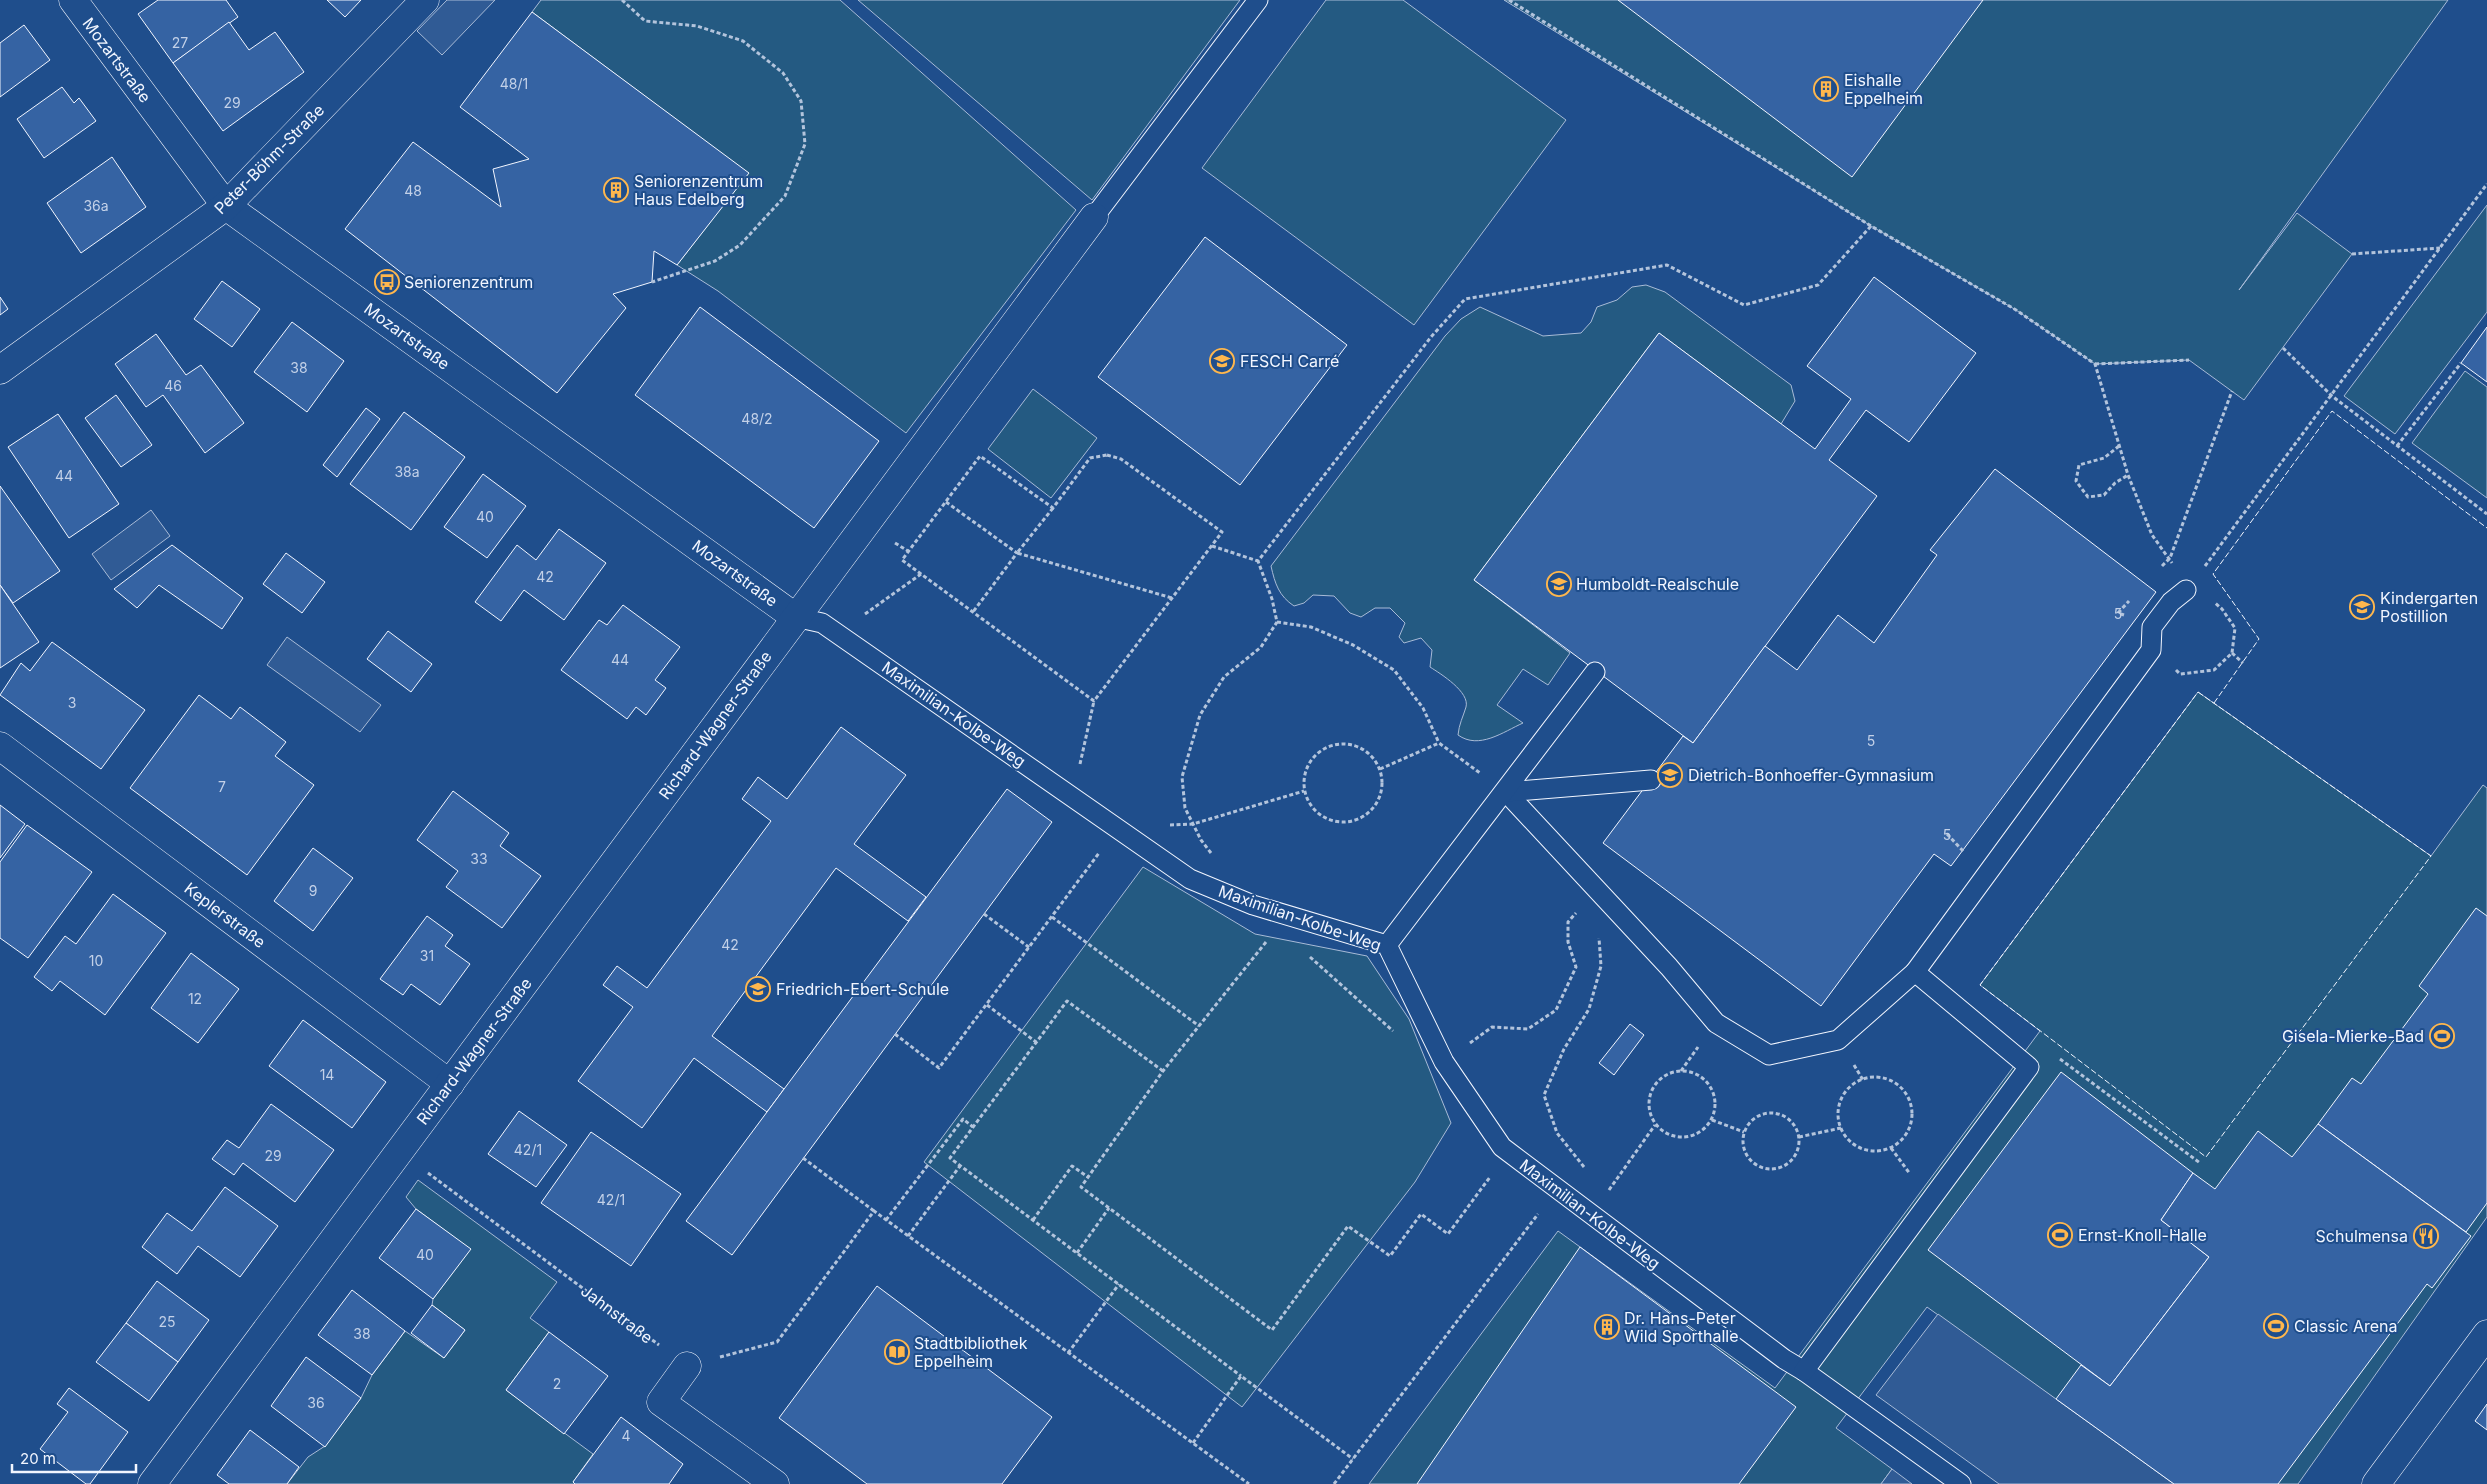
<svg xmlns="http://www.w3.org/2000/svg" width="2487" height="1484" font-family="Inter,sans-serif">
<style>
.green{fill:#245a82;stroke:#a8bbd7}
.parking{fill:#305b95;stroke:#a8bbd7}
.building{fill:#3563a3;stroke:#f2f6ff}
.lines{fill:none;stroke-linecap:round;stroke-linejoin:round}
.service-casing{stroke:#f2f6ff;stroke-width:21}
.minor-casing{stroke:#f2f6ff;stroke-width:29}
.path{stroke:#b3c4dc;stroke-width:3;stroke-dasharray:4 2.5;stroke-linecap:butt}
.service{stroke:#1f4e8c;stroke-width:19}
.minor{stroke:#1f4e8c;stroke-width:28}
.fence{stroke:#f2f6ff;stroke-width:1;stroke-dasharray:6 2.5;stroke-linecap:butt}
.labels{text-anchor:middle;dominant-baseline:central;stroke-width:4;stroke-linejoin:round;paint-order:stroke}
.number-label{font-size:14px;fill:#c3d1e8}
.street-label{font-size:16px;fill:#f2f6ff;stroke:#1f4e8c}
.poi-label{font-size:16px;fill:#f2f6ff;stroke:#1f4e8c;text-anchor:start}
</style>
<rect width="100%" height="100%" fill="#1f4e8c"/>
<g class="green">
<path d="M 541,0 L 840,0 L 1076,210 L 906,433 L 718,291 L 677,265 L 748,173 L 532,12 Z"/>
<path d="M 858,0 L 1240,0 L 1092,200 Z"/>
<path d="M 1326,0 L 1403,0 L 1566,120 L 1414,325 L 1202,168 Z"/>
<path d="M 1504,0 L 2448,0 L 2239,290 L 2297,213 L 2352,254 L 2244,400 L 2189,360 L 2095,364 L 2016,310 L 1871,226 Z"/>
<path d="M 2487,205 L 2487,312 L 2395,434 L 2344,396 Z"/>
<path d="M 1646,285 L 1665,292 L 1791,385 L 1795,401 L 1781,424 L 1659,333 L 1474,580 L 1570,653 L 1548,685 L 1523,669 L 1497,705 L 1523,723 C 1503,732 1479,750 1458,735 C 1459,724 1463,717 1466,707 C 1470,692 1441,674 1430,667 L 1432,650 L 1421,638 L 1404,643 L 1399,637 L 1405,623 L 1390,608 L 1375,608 L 1361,617 L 1350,613 L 1334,596 L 1313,595 L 1304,603 L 1294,606 C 1279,596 1275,584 1271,566 L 1445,336 L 1461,319 L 1480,307 L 1543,336 L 1581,333 L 1591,322 L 1597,307 L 1617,300 L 1632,287 Z"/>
<path d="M 2465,371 L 2487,387 L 2487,498 L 2412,443 Z"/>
<path d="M 1033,389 L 1097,438 L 1051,498 L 988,449 Z"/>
<path d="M 2198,692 L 2431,856 L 2483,785 L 2487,788 L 2487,1217 L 2298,1484 L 2174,1484 L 1927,1307 L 1836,1428 L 1892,1469 L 1881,1484 L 1369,1484 L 1558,1231 L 1775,1388 L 2040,1031 L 1980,985 Z"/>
<path d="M 1143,867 L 1255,934 L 1367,956 L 1409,1019 L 1451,1123 L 1415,1182 L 1242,1407 L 924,1162 Z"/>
<path d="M 418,1180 L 557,1282 L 530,1318 L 549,1332 L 506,1390 L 593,1454 L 573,1482 L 575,1484 L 287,1484 L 308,1457 L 325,1446 L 361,1398 L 372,1375 L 405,1331 L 444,1358 L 465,1330 L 432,1305 L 433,1299 L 470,1249 L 416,1209 L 406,1197 Z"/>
</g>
<g class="parking">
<path d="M 447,0 L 495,0 L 442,55 L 417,31 Z"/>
<path d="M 151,510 L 170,536 L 111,580 L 92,554 Z"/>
<path d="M 287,637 L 381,705 L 360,732 L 267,665 Z"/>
<path d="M 1938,1314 L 2174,1484 L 1999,1484 L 1876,1395 Z"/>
<path d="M 1892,1469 L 1912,1484 L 1881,1484 Z"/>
</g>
<g class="building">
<path d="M 158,0 L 226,0 L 238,17 L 173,63 L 138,14 Z"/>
<path d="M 327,0 L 361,0 L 345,17 Z"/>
<path d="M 1618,0 L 1983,0 L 1852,177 Z"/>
<path d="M 532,12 L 749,173 L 677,265 L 654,251 L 652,282 L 613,294 L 626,308 L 557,393 L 345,229 L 413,142 L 501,207 L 493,169 L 529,159 L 460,107 Z"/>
<path d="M 229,22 L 249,50 L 275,32 L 304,72 L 223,131 L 173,63 Z"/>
<path d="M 24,25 L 50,60 L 0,97 L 0,43 Z"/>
<path d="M 62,87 L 74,103 L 79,98 L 96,121 L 44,158 L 17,119 Z"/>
<path d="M 112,157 L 146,207 L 81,253 L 47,203 Z"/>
<path d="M 1205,237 L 1347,345 L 1240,485 L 1098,377 Z"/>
<path d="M 1874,277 L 1976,353 L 1909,442 L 1866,410 L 1829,460 L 1877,496 L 1693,743 L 1474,580 L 1659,333 L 1815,449 L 1851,399 L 1807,366 Z"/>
<path d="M 222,281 L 260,309 L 232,347 L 194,319 Z"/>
<path d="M 0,297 L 8,309 L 0,315 Z"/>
<path d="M 700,307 L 879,441 L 814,528 L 635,395 Z"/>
<path d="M 292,322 L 344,361 L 307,412 L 254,372 Z"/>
<path d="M 2487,327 L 2487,382 L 2461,363 Z"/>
<path d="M 156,334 L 186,375 L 201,365 L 244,423 L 205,453 L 163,395 L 146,407 L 115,364 Z"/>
<path d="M 116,395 L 152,445 L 121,467 L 85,418 Z"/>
<path d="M 366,408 L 380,419 L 337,477 L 323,465 Z"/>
<path d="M 404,412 L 465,457 L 411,530 L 350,484 Z"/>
<path d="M 58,414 L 119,504 L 69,538 L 8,447 Z"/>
<path d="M 1995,469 L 2156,592 L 1951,866 L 1934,854 L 1821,1006 L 1603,843 L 1683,736 L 1693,743 L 1765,646 L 1797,670 L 1838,615 L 1874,643 L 1937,555 L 1930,550 Z"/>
<path d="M 483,474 L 526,506 L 487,558 L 444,527 Z"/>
<path d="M 0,486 L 60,571 L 13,603 L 0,585 Z"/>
<path d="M 559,529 L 606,563 L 564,620 L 524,590 L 501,621 L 475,602 L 517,545 L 536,560 Z"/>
<path d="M 172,545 L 243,598 L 222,629 L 159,585 L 137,608 L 114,589 Z"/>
<path d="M 286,553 L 325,582 L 302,613 L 263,584 Z"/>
<path d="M 0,585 L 39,642 L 0,668 Z"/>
<path d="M 623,605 L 680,647 L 655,680 L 666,688 L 646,715 L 636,707 L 627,719 L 561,670 L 599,620 L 607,625 Z"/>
<path d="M 388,631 L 432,664 L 411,692 L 367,659 Z"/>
<path d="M 52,642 L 145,710 L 101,769 L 0,695 L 21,663 L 30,671 Z"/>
<path d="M 199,695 L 231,719 L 240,707 L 286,742 L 275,756 L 314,785 L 247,875 L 130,788 Z"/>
<path d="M 841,727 L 906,775 L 854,844 L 926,897 L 908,921 L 836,868 L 712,1036 L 784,1089 L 767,1112 L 694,1058 L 642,1128 L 578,1081 L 633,1007 L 603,985 L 617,966 L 647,988 L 771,821 L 742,799 L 758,777 L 787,799 Z"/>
<path d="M 1007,789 L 1052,822 L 732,1255 L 686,1221 Z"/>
<path d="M 453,791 L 509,833 L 500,846 L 541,876 L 502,928 L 446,887 L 458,871 L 417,840 Z"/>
<path d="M 0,805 L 25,824 L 0,858 Z"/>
<path d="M 27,825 L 92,872 L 28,958 L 0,938 L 0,862 Z"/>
<path d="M 313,848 L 353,878 L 313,931 L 274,901 Z"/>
<path d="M 113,894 L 166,933 L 105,1015 L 60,981 L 52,991 L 34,977 L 65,936 L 76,944 Z"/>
<path d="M 2476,908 L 2487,916 L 2487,1203 L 2466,1232 L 2318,1124 L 2352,1078 L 2361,1084 L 2428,994 L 2419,986 Z"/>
<path d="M 427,916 L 453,935 L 445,946 L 470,964 L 440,1005 L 411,984 L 403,995 L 380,979 Z"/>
<path d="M 191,953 L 239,989 L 198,1043 L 151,1008 Z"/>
<path d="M 303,1020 L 386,1082 L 352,1128 L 269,1066 Z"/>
<path d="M 1630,1024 L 1644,1035 L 1614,1075 L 1599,1063 Z"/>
<path d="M 2061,1072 L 2193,1173 L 2161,1220 L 2209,1257 L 2110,1386 L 1928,1250 Z"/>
<path d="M 271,1104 L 334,1150 L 295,1202 L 243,1163 L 234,1175 L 212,1159 L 227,1140 L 239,1148 Z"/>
<path d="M 519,1111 L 567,1145 L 536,1187 L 488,1154 Z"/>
<path d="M 2318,1124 L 2471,1236 L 2432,1288 L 2427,1284 L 2278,1484 L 2174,1484 L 2056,1399 L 2081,1365 L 2110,1386 L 2209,1257 L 2161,1220 L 2193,1173 L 2215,1189 L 2258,1131 L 2292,1157 Z"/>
<path d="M 591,1132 L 681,1194 L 631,1266 L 541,1203 Z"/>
<path d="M 225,1187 L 278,1226 L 240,1277 L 198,1246 L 177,1274 L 142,1247 L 167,1213 L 192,1231 Z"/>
<path d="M 416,1209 L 471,1249 L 433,1299 L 379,1258 Z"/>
<path d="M 1580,1247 L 1796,1407 L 1739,1484 L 1417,1484 Z"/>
<path d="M 157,1281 L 209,1320 L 178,1362 L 126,1323 Z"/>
<path d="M 877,1286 L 1052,1417 L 1002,1484 L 867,1484 L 779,1418 Z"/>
<path d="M 352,1290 L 405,1331 L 372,1375 L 318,1335 Z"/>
<path d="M 432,1305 L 465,1330 L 444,1358 L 411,1333 Z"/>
<path d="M 126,1323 L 178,1362 L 149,1401 L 96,1362 Z"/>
<path d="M 549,1332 L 608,1376 L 564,1434 L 506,1390 Z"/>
<path d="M 306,1357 L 361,1398 L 325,1447 L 271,1406 Z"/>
<path d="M 69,1388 L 128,1432 L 90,1484 L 86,1484 L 40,1449 L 68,1412 L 57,1404 Z"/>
<path d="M 2487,1404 L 2487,1430 L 2475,1421 Z"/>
<path d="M 621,1417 L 683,1464 L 669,1484 L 575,1484 L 573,1482 Z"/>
<path d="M 250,1430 L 299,1467 L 287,1484 L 229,1484 L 217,1475 Z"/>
</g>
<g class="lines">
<defs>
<g id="service">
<path d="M 1094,217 L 1258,0"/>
<path d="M 795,617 L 822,623 L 1190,879 L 1253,905 L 1387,945 L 1444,1062 L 1502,1147 L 1784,1359 L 1804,1371 L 1961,1484"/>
<path d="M 1506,792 L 1669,967 L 1716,1023 L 1769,1055 L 1838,1040 L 1915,972"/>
<path d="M 1506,792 L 1651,780"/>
<path d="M 1387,945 L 1595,672"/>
<path d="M 1804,1371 L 2029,1067 L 1915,972 L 2151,650 L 2152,627 L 2171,602 L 2186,590"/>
</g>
<g id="minor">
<path d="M 73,0 L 226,206 L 795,617"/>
<path d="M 0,370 L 226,206 L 425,0"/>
<path d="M 0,746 L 450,1084"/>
<path d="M 687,1366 L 661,1402 L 775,1484"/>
<path d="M 152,1484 L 1094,217"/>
<path d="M 2376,1484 L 2487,1334"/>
</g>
</defs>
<use href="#service" class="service-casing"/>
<use href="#minor" class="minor-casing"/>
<g class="path">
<path d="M 622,0 L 645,21 L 697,26 L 743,41 L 783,73 L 801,101 L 805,144 L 785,196 L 740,245 L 715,261 L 652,282"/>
<path d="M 1509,0 L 1871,226"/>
<path d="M 2352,254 L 2440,248"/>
<path d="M 2283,348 L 2332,396 L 2487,514"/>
<path d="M 2095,364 L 2189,360"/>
<path d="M 2119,446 L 2104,458 L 2079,465 L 2076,481 L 2088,497 L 2104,495 L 2115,483 L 2128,475"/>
<path d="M 2397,446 L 2461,363"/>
<path d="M 1107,455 L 1121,459 L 1222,532 L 1094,701 L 902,560 L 980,456 L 1053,508 L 1090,458 Z"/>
<path d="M 946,502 L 1017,553 L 973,612"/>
<path d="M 1053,508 L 1017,553 L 1172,598"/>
<path d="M 895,543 L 908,551"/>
<path d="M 1212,546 L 1258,561"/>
<path d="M 2162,566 L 2170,558 L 2232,391"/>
<path d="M 2205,566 L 2487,184"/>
<path d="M 865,614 L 921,574"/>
<path d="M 2124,615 L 2118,613 L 2129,601"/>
<path d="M 1277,622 L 1311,627 L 1353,645 L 1394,670 L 1423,708 L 1439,743"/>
<path d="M 2232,653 L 2243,663"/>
<path d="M 2176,670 L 2180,674 L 2214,670 L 2232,653 L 2235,628 L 2222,609 L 2214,602"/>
<circle cx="1343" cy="783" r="39"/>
<path d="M 1080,764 L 1094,701"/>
<path d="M 1380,769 L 1439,743 L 1480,773"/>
<path d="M 1170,825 L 1193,824 L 1304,791"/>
<path d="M 1947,834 L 1964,852"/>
<path d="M 1211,853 L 1201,840 L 1185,808 L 1182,777 L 1200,715 L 1224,677 L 1261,647 L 1277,622 L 1272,599 L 1258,561 L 1431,337 L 1465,299 L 1667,265 L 1744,305 L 1818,285 L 1871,226 L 2016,310 L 2095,364 L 2128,475 L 2152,535 L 2172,563"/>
<path d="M 984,914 L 1030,948"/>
<path d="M 1052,917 L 1199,1026"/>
<path d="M 1266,942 L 1163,1071 L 1081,1187 L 1272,1330 L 1348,1226 L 1390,1256 L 1421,1214 L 1448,1234 L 1490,1177"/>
<path d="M 1310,957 L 1393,1031"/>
<path d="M 987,1005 L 1036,1042"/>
<path d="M 895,1034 L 939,1068 L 1099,853"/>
<path d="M 1470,1043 L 1492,1027 L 1528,1029 L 1556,1010 L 1576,967 L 1568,942 L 1568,922 L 1576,913"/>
<path d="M 2060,1059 L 2200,1163"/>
<path d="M 1854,1065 L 1863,1080"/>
<circle cx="1682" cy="1104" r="33"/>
<path d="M 1163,1071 L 1067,1001 L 950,1158 L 1241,1376"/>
<path d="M 1681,1071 L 1698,1047"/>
<circle cx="1875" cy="1114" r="37"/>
<circle cx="1771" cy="1141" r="28"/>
<path d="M 1712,1120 L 1744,1132"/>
<path d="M 1799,1137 L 1841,1128"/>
<path d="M 1891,1148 L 1910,1174"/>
<path d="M 803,1158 L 874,1211"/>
<path d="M 1584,1167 L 1557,1133 L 1544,1095 L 1564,1049 L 1589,1009 L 1601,966 L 1599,938"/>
<path d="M 428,1173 L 659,1345"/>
<path d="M 1609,1190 L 1655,1125"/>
<path d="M 886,1220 L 963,1119 L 973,1127"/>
<path d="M 1033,1220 L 1072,1166 L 1088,1177"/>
<path d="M 908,1236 L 960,1166"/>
<path d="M 1077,1253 L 1109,1208"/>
<path d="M 1068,1353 L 1119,1284"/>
<path d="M 720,1357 L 777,1342 L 874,1211 L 1249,1484"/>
<path d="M 1193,1443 L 1241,1376 L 1353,1459"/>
<path d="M 1334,1484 L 1538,1214"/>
</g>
<use href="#service" class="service"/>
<use href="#minor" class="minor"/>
<g class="fence">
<path d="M 2198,692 L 2431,856 L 2206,1157 L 1980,985 Z"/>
<path d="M 2214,703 L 2259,639 L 2213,574 L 2332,411 L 2487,528"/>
</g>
</g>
<defs>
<symbol id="building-ring" viewBox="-11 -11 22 22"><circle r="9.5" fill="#1f4e8c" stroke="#ffb74d" stroke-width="1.5"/><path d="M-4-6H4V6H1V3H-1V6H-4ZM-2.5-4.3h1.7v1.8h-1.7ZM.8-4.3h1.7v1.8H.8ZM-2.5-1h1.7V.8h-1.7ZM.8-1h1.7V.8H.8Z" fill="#ffb74d"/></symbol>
<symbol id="bus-ring" viewBox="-11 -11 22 22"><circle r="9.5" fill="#1f4e8c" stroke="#ffb74d" stroke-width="1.5"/><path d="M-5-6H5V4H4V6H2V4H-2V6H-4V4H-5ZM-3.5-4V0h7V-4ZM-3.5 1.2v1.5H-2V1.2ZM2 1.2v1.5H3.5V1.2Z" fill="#ffb74d"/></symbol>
<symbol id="school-ring" viewBox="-11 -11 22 22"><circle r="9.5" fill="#1f4e8c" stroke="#ffb74d" stroke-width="1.5"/><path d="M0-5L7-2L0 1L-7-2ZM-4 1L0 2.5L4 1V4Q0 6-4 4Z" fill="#ffb74d"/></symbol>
<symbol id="stadium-ring" viewBox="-11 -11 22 22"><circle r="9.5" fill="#1f4e8c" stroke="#ffb74d" stroke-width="1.5"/><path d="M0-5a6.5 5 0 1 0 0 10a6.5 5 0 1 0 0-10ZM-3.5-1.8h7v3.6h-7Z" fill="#ffb74d"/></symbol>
<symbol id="restaurant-ring" viewBox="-11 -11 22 22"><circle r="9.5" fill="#1f4e8c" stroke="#ffb74d" stroke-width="1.5"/><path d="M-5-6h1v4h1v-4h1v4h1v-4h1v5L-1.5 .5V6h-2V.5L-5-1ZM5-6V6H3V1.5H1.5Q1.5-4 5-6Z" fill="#ffb74d"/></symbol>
<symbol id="library-ring" viewBox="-11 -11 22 22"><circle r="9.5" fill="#1f4e8c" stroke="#ffb74d" stroke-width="1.5"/><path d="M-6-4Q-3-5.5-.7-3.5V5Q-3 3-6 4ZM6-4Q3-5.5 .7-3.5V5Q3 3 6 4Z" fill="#ffb74d"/></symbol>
</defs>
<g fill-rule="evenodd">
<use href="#building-ring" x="1812" y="75" width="28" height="28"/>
<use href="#building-ring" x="602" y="176" width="28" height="28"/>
<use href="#bus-ring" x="373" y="268" width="28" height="28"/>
<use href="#school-ring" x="1208" y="347" width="28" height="28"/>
<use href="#school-ring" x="1545" y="570" width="28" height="28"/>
<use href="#school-ring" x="2348" y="593" width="28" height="28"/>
<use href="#school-ring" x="1656" y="761" width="28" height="28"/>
<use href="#school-ring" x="744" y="975" width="28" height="28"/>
<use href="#stadium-ring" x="2428" y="1022" width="28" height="28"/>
<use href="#stadium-ring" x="2046" y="1221" width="28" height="28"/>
<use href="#restaurant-ring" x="2412" y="1222" width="28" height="28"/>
<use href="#stadium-ring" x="2262" y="1312" width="28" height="28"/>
<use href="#building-ring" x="1593" y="1313" width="28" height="28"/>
<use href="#library-ring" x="883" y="1338" width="28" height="28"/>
</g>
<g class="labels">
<g class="number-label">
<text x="180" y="42">27</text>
<text x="514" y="83">48/1</text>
<text x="232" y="102">29</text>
<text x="413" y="190">48</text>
<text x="96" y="205">36a</text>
<text x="299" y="367">38</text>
<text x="173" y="385">46</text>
<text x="757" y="418">48/2</text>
<text x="407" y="471">38a</text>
<text x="64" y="475">44</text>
<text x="485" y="516">40</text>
<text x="545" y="576">42</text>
<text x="2118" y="613">5</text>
<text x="620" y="659">44</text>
<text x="72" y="702">3</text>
<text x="1871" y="740">5</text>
<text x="222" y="786">7</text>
<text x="1947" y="834">5</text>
<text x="479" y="858">33</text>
<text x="313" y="890">9</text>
<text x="730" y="944">42</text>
<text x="427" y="955">31</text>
<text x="96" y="960">10</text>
<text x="195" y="998">12</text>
<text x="327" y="1074">14</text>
<text x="528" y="1149">42/1</text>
<text x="273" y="1155">29</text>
<text x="611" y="1199">42/1</text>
<text x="425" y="1254">40</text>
<text x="167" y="1321">25</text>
<text x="362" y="1333">38</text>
<text x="557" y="1383">2</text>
<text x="316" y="1402">36</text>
<text x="626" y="1435">4</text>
</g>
<g class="street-label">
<text transform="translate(117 60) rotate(53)">Mozartstraße</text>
<text transform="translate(269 159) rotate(-45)">Peter-Böhm-Straße</text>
<text transform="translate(407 336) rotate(36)">Mozartstraße</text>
<text transform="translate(735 573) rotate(36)">Mozartstraße</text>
<text transform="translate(954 714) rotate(35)">Maximilian-Kolbe-Weg</text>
<text transform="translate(715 725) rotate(-54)">Richard-Wagner-Straße</text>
<text transform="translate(225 915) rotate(37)">Keplerstraße</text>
<text transform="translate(1300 918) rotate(19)">Maximilian-Kolbe-Weg</text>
<text transform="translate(474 1051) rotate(-53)">Richard-Wagner-Straße</text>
<text transform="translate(1590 1214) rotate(37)">Maximilian-Kolbe-Weg</text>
<text transform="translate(617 1314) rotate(37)">Jahnstraße</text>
</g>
<g class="poi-label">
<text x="1844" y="80">Eishalle<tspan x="1844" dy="18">Eppelheim</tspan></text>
<text x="634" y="181">Seniorenzentrum<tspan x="634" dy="18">Haus Edelberg</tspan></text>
<text x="404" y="282">Seniorenzentrum</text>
<text x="1240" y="361">FESCH Carré</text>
<text x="1576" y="584">Humboldt-Realschule</text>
<text x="2380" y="598">Kindergarten<tspan x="2380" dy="18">Postillion</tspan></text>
<text x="1688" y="775">Dietrich-Bonhoeffer-Gymnasium</text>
<text x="776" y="989">Friedrich-Ebert-Schule</text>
<text x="2424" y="1036" text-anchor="end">Gisela-Mierke-Bad</text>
<text x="2078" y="1235">Ernst-Knoll-Halle</text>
<text x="2408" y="1236" text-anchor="end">Schulmensa</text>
<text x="1624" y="1318">Dr. Hans-Peter<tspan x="1624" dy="18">Wild Sporthalle</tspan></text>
<text x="2294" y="1326">Classic Arena</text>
<text x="914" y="1343">Stadtbibliothek<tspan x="914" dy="18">Eppelheim</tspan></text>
</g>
</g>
<path d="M12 1464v8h124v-8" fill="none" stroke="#f2f6ff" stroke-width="2.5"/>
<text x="20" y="1464" font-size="15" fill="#f2f6ff" stroke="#1f4e8c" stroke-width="4" paint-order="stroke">20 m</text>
</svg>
